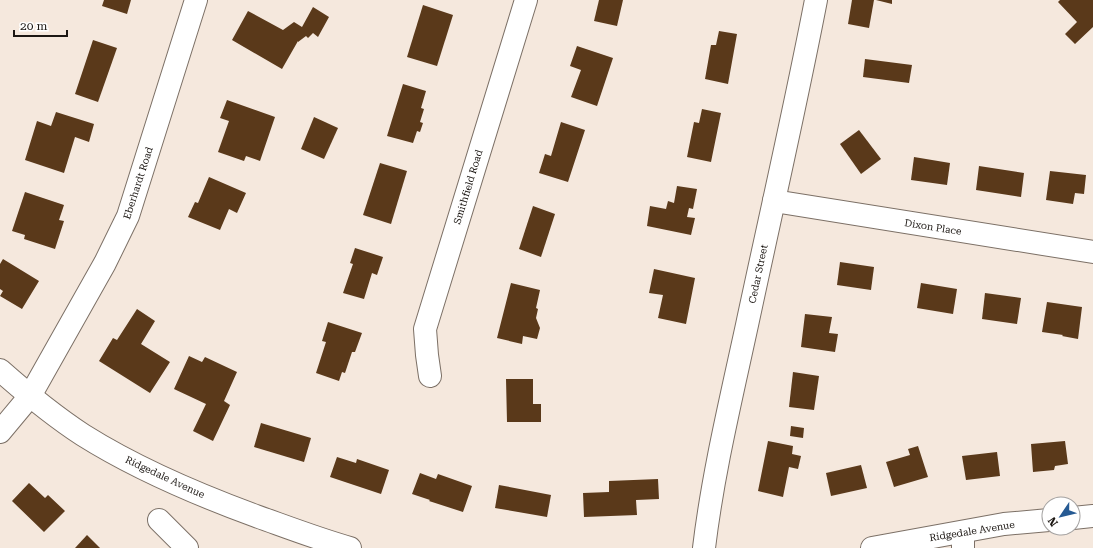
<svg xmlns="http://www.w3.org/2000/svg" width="1093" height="548" font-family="'Roboto Serif',serif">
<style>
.building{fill:#5a391a}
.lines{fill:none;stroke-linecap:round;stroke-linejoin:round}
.minor-casing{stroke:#7c7066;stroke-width:24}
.major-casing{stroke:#7c7066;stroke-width:24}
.minor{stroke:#fff;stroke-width:22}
.major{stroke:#fff;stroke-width:22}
.labels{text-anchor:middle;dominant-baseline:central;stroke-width:4;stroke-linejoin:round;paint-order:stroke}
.street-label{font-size:10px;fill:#1c1713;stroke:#fff}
</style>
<rect width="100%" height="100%" fill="#f5e8dd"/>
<g class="building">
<path d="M 104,0 L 131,0 L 127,14 L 102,6 Z"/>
<path d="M 599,0 L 623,0 L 617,26 L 594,21 Z"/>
<path d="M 852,0 L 874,0 L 869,28 L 848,24 Z"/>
<path d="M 876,0 L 892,0 L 892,4 Z"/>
<path d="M 1060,0 L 1093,0 L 1093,27 L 1075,44 L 1065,34 L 1077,22 L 1058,2 Z"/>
<path d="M 423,5 L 453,15 L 437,66 L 407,57 Z"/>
<path d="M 313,7 L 329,17 L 318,37 L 313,33 L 308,38 L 306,36 L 298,42 L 298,41 L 282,69 L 232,40 L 248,11 L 283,30 L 294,22 L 302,27 Z"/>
<path d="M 719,31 L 737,34 L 728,84 L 705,79 L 711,45 L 716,45 Z"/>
<path d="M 93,40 L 117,48 L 98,102 L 75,94 Z"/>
<path d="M 577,46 L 613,58 L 597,106 L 571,97 L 581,70 L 570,66 Z"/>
<path d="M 865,59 L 912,65 L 909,83 L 863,77 Z"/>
<path d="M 403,84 L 426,91 L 421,108 L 424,109 L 420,122 L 423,123 L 420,132 L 417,131 L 413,143 L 387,136 Z"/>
<path d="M 227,100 L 275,117 L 260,161 L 246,156 L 244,161 L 218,152 L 229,121 L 220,118 Z"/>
<path d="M 702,109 L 721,113 L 711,162 L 687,157 L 694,122 L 699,123 Z"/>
<path d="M 56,112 L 94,124 L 89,142 L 75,137 L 64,173 L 25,160 L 37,121 L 51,126 Z"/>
<path d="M 314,117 L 338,128 L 324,159 L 301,149 Z"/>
<path d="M 561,122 L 585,130 L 568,182 L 539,173 L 545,154 L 551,156 Z"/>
<path d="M 859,130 L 881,159 L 861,174 L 840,144 Z"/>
<path d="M 914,157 L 950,163 L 947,185 L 911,180 Z"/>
<path d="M 380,163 L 407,171 L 391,224 L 363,215 Z"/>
<path d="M 979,166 L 1024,173 L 1021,197 L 976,190 Z"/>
<path d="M 1050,171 L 1086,175 L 1084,194 L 1075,193 L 1073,204 L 1046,200 Z"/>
<path d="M 209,177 L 246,193 L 237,213 L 229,209 L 220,230 L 188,217 L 195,202 L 198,203 Z"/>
<path d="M 677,186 L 697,189 L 693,209 L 689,208 L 687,217 L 695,218 L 691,235 L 647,226 L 650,206 L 666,209 L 668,201 L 674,203 Z"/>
<path d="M 25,192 L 64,205 L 59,220 L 64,221 L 55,249 L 24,239 L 25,235 L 12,231 Z"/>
<path d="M 533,206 L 555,214 L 541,257 L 519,249 Z"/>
<path d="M 355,248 L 383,257 L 377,275 L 372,273 L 364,299 L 343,293 L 353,264 L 350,263 Z"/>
<path d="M 3,259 L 39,281 L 22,309 L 0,296 L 3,291 L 0,289 L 0,264 Z"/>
<path d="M 840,262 L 874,267 L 871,290 L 837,285 Z"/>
<path d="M 654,269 L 695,278 L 686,324 L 658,318 L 663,295 L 649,293 Z"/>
<path d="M 511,283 L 540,290 L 536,308 L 538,309 L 536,318 L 540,328 L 537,339 L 523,336 L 522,344 L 497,338 Z"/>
<path d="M 921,283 L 957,289 L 953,314 L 917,308 Z"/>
<path d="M 985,293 L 1021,298 L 1017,324 L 982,319 Z"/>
<path d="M 1047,302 L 1082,307 L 1078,339 L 1062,336 L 1063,335 L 1042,332 Z"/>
<path d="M 137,309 L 155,321 L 141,344 L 170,362 L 150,393 L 99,361 L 113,338 L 117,340 Z"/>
<path d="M 805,314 L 832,317 L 829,333 L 838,334 L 835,352 L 801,347 Z"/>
<path d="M 328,322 L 362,333 L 355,352 L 352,352 L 345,373 L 342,372 L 339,381 L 316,373 L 326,342 L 322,341 Z"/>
<path d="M 189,356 L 202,362 L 205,357 L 237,372 L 224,401 L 230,405 L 213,441 L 193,431 L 206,404 L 174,389 Z"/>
<path d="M 793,372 L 819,376 L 814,410 L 789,407 Z"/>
<path d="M 506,379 L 533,379 L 533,404 L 541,404 L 541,422 L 507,422 Z"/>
<path d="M 261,423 L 311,438 L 304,462 L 254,447 Z"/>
<path d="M 791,426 L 804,428 L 803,438 L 790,436 Z"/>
<path d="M 768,441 L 793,446 L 792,454 L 801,456 L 798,469 L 789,467 L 783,497 L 758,491 Z"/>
<path d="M 1065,441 L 1068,464 L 1055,466 L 1054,470 L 1033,472 L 1031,444 Z"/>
<path d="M 918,446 L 928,477 L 894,487 L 886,462 L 910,455 L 908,449 Z"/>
<path d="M 997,452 L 1000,476 L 966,480 L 962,456 Z"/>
<path d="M 337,457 L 356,463 L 357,459 L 389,470 L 381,494 L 330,477 Z"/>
<path d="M 861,465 L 867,488 L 831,496 L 826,473 Z"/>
<path d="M 420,473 L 436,479 L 438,474 L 472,486 L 463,512 L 429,501 L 430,500 L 412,494 Z"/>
<path d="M 658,479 L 659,499 L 636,500 L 637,515 L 584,517 L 583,493 L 609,492 L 609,481 Z"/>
<path d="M 29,483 L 45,498 L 48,495 L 65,511 L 44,532 L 12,501 Z"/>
<path d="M 499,485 L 551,495 L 547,517 L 495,508 Z"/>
<path d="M 87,535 L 100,548 L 75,548 Z"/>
</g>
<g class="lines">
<defs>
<g id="minor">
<path d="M 774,201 L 1093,252"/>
<path d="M 430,376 L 427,355 L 425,329 L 526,0"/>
<path d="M 0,432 L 30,396 L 105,263 L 128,216 L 196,0"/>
<path d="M 159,520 L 187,548"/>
<path d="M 704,548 C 713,473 731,399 747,325 C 770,217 795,109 816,0"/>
<path d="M 963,548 L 963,532"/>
</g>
<g id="major">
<path d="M 0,370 C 26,393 54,416 83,435 C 137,469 196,494 256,516 C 287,527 318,539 350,548"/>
<path d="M 1073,518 L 1093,516"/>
<path d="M 872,548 L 1004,524 L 1049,520"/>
</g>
</defs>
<use href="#minor" class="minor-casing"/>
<use href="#major" class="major-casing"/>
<use href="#minor" class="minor"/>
<use href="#major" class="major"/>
</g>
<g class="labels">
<g class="street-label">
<text transform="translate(138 183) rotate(-72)">Eberhardt Road</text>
<text transform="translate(468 187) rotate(-73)">Smithfield Road</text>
<text transform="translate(933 227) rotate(9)">Dixon Place</text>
<text transform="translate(758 274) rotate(-78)">Cedar Street</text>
<text transform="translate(165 477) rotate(25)">Ridgedale Avenue</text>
<text transform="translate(972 531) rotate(-9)">Ridgedale Avenue</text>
</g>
</g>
<g transform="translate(1061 516) rotate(235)"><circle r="19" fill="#ffffff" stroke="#a4a2a1"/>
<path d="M0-3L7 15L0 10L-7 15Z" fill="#265a93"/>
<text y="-6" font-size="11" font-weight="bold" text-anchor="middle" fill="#1c1713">N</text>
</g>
<path d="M14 30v6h53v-6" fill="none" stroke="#1c1713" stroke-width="2"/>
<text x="20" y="30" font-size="12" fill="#1c1713" stroke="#ffffff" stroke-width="3" paint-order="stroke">20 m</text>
</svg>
